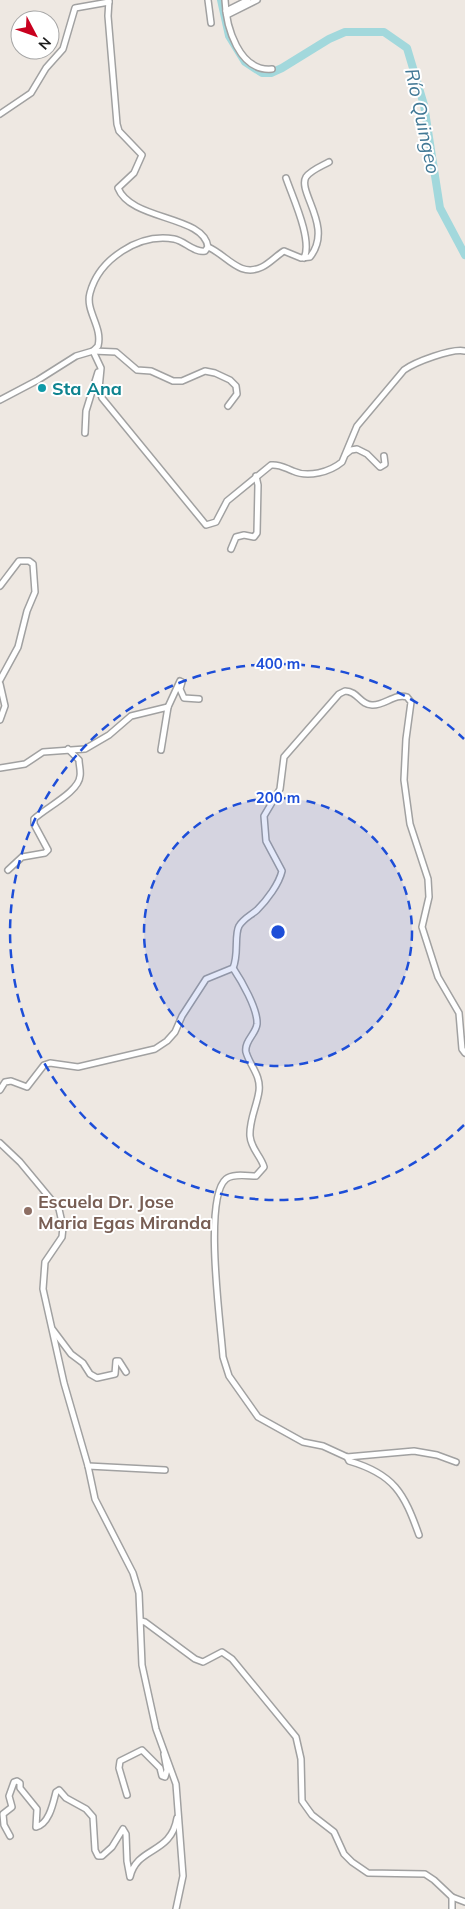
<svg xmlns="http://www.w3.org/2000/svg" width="465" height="1909" font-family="Mulish,sans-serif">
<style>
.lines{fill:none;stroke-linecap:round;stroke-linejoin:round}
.river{stroke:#a2d8dc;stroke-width:8}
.street-casing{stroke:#a1a1a1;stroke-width:8}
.street{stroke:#fff;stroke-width:5}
.ring{fill:none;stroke:#1d4ed8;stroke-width:2.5;stroke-dasharray:9 6}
.culture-dot{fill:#0f9aa8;stroke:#fff;stroke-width:2}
.education-dot{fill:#8d6e63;stroke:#fff;stroke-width:2}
.labels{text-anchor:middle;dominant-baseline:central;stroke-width:4;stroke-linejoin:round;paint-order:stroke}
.culture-label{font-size:18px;font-weight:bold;fill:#0d838f;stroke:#fff;text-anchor:start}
.education-label{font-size:18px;font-weight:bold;fill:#785e54;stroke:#fff;text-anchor:start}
.water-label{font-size:19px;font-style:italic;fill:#417895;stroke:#fff}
.centre{fill:#1d4ed8;stroke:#fff;stroke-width:2.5}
.ring-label{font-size:15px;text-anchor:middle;font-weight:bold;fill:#1d4ed8;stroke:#fff;stroke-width:4;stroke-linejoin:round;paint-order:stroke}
</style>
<rect width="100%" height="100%" fill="#eee8e2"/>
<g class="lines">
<path class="river" d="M 221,0 L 229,36 L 245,62 L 262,73 L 271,73 L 282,68 L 329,39 L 345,32 L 384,32 L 407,48 L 424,105 L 440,208 L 465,255"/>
<defs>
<g id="street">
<path d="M 208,0 L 211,23"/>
<path d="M 225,0 C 226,27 239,72 272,69"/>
<path d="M 226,11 L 248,0"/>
<path d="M 227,15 L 257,0"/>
<path d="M 0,114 L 31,93 L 46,68 L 63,49 L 75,8 L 109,2"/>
<path d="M 286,178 C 292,196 313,240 304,258"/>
<path d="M 208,247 C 227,255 239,278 262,267 C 270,263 276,256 284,251 L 301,258 L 310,257 C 334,227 297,192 306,177 C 311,170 322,166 329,162"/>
<path d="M 93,351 L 101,368 L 99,389 L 102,398 L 206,525 L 216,522 L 227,501 L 271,465 C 280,464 285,468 293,471 C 308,478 330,472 342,462 L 357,426 L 404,370 C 415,362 452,348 465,351"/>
<path d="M 93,351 L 116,352 L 137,370 L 151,371 L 173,381 L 182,381 L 205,371 L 215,373 L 230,380 L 236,386 L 237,394 L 228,406"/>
<path d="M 0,400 L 38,380 L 76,356 L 93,351 L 98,346 C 103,327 85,311 90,293 C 99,259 139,233 174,239 C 185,241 194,253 205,251 L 208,247 C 204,215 131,221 118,188 L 134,173 L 142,155 L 119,131 L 117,124 L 108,16 L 109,0"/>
<path d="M 85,433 L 86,411 L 98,372"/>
<path d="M 346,454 L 351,450 L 357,449 L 367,454 L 380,467 L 385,464 L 384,456"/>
<path d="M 231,549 L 236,537 L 244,535 L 254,537 L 257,533 L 258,485 L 256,476"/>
<path d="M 0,586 L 19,561 L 29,561 L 33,564 L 35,592 L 27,611 L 18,647 L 0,680"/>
<path d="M 0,684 L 5,706 L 0,720"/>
<path d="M 168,707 L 180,681 L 182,682 L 180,689 L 184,698 L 199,699"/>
<path d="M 0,768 L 25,764 L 43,752 L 85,749 L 109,735 L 131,716 L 168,707 L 161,750"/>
<path d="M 8,870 L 22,857 L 45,853 L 48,850 L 34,824 L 34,819 C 45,808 79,792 80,776 C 81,771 79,765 79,760 L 68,749"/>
<path d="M 233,968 C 241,980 258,1009 257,1024 C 256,1034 244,1041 246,1052 C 250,1066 261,1075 259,1091 C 257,1106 249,1120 250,1136 C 251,1149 261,1156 264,1167 L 256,1176 C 248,1176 233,1173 226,1179 C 203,1198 221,1326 223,1357 L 229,1376 L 258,1417 L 303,1442 L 323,1446 L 347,1457 L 414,1451 L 437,1455 L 456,1462"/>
<path d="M 0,1090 L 5,1082 L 11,1081 L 27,1087 L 44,1065 L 50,1063 L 78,1067 L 155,1049 L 167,1041 L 175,1032 L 182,1016 L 206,979 L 233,968 C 239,955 234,935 239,926 C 244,918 250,916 257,910 C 267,900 279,884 282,871 L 266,841 L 264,816 L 280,789 L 284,757 L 339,694 L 345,691 C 358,691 360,705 372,705 C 384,706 395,693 407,697 L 411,702 L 406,739 L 404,780 L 410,824 L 428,879 L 429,897 L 422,927 L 438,977 L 459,1013 L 462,1049 L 465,1053"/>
<path d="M 0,1143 L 20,1162 L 59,1209 L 63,1227 L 62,1237 L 45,1262 L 43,1289 L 64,1383 L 88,1466 L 95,1499 L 133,1573 L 139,1593 L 142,1665 L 156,1729 L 176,1784 L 183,1876 L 176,1909"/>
<path d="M 53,1330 L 71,1354 L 83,1363 L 90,1374 L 97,1378 L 115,1374 L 116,1361 L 119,1361 L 126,1372"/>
<path d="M 347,1457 L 349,1461 C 394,1474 404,1493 419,1535"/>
<path d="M 88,1466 L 165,1470"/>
<path d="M 141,1621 L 145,1622 L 195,1659 L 203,1662 L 222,1652 L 232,1659 L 296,1737 L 301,1759 L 302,1801 L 312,1815 L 334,1832 L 344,1854 L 352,1862 L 368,1873 L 425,1874 L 434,1880 L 452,1897 L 465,1902"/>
<path d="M 127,1795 L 119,1768 L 120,1761 L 142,1750 L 160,1768 L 162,1776 L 165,1777 L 167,1770 L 164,1754"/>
<path d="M 10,1836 L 4,1825 L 3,1814 L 12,1807 L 9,1796 L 14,1782 L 17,1781 L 20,1783 L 20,1788 L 37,1809 L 36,1827 C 49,1824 53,1804 56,1792 L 59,1790 L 66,1798 L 86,1809 L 93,1817 L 95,1850 L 98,1856 L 102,1856 L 112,1847 L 123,1829 L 126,1834 L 127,1861 L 130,1877 C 137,1846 171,1855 177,1818"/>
<path d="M 452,1909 L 452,1897"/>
</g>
</defs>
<use href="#street" class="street-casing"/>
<use href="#street" class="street"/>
</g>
<circle cx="278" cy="932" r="134" fill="#1d4ed8" fill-opacity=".12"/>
<g class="ring">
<circle cx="278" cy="932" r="134"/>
<path d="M464 1125A268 268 0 1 1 464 739"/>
</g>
<circle class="culture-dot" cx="42" cy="388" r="5"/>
<circle class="education-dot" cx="28" cy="1211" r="5"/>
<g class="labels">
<g class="culture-label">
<text x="52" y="388">Sta Ana</text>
</g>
<g class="education-label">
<text x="38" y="1201">Escuela Dr. Jose<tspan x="38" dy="21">Maria Egas Miranda</tspan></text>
</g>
<g class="water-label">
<text transform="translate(423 121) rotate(78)">Río Quingeo</text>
</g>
</g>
<circle cx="278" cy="932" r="8" class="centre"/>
<g class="ring-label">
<text x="278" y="669">400 m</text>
<text x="278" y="803">200 m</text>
</g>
<g transform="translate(35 35) rotate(131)"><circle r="24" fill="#ffffff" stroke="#a5a5a5"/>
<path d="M0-4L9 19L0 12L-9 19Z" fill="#c9011f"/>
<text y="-8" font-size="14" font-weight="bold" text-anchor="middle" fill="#1d1d1d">N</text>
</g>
</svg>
